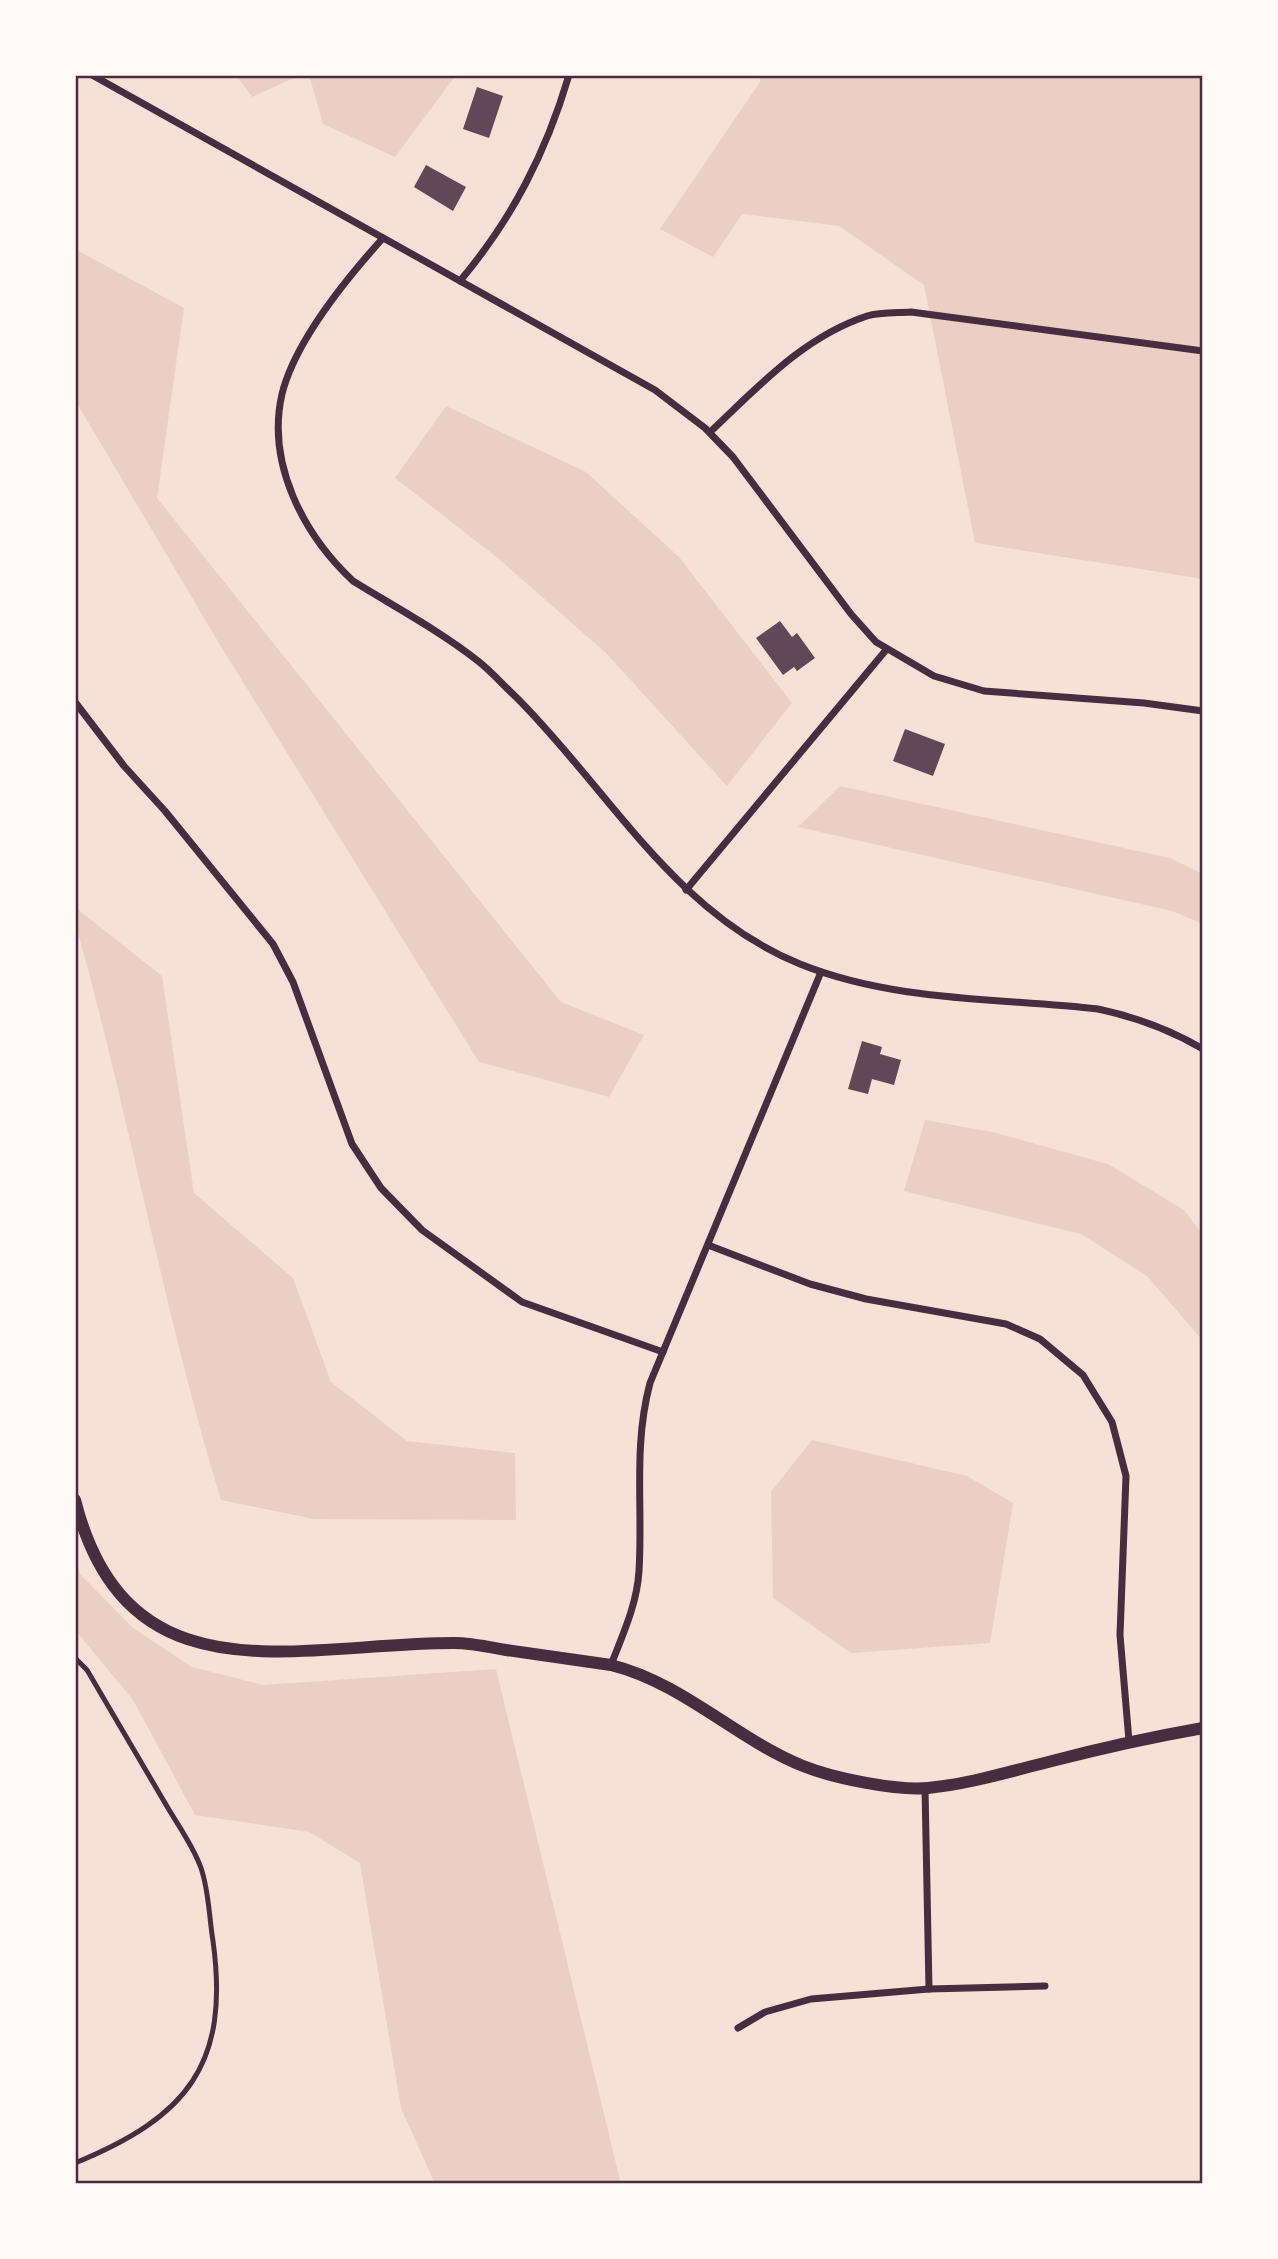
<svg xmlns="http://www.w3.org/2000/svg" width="1278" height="2259" font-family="'IBM Plex Sans',sans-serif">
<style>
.green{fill:#ebcfc5}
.building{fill:#644757}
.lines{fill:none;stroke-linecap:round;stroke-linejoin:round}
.service{stroke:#4a2c40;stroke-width:5}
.minor{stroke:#4a2c40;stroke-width:7}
.tertiary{stroke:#4a2c40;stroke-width:12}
.rail{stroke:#8f747c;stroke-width:5}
.neatline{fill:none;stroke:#4a2c40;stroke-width:2.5}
</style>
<rect width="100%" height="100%" fill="#f7e1d7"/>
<g class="green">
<path d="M 236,75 L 301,75 L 252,97 Z"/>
<path d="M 309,75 L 456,75 L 395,157 L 323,124 Z"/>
<path d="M 760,75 L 1203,75 L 1203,579 L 975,543 L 924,285 L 839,226 L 742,214 L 713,257 L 660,229 L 760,82 Z"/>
<path d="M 75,249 L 184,308 L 157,498 L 561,1002 L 644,1035 L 609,1097 L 479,1062 L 220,645 L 75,400 Z"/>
<path d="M 446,406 L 586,472 L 679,557 L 792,703 L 727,786 L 606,653 L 499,559 L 395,478 Z"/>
<path d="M 840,786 L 1170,858 L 1203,874 L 1203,924 L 1172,911 L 798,827 Z"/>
<path d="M 75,907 L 162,976 L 194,1193 L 293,1278 L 331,1382 L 407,1441 L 515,1453 L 516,1520 L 314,1519 L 221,1500 C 163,1310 129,1113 75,922 Z"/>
<path d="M 925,1120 L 993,1132 L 1108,1164 L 1184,1210 L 1203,1235 L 1203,1341 L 1147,1276 L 1081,1234 L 904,1191 Z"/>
<path d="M 812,1440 L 967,1476 L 1013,1503 L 990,1643 L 851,1653 L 773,1598 L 771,1492 Z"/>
<path d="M 75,1554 L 80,1574 L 133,1628 L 192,1667 L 263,1685 L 496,1669 L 621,2184 L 435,2184 L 401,2108 L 360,1863 L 309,1832 L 195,1815 L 133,1700 L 75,1630 Z"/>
</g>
<g class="building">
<path d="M 477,87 L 503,96 L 489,138 L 463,129 Z"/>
<path d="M 426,165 L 466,187 L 453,211 L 414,187 Z"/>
<path d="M 780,621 L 792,637 L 797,633 L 815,658 L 797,671 L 794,667 L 783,675 L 756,638 Z"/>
<path d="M 905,729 L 945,744 L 933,776 L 893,761 Z"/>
<path d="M 862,1041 L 882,1047 L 880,1054 L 901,1060 L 894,1085 L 872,1079 L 868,1094 L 848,1089 Z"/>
</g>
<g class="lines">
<path class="service" d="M 75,1658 L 87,1670 C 113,1715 139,1759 165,1803 C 177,1824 193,1845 201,1868 C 209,1891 209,1917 213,1941 C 230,2065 187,2117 75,2163"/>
<g class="minor">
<path d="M 92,75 L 655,390 L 705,428 L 733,457 L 851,614 L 876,642 L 934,676 L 984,691 L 1144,703 L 1203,711"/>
<path d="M 383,238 C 347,278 295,341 282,394 C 266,464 304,535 353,581 C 395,607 440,631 478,661 C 492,672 504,686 517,698 C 609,790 674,913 800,964 C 894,1002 999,998 1098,1009 C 1136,1017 1169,1029 1203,1049"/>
<path d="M 460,281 C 512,219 546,153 569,75"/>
<path d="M 710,432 C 757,388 803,337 867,316 C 880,312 897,313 911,312 L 1203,351"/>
<path d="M 75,702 L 124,766 L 165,811 L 273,944 L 293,982 L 352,1144 L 381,1188 L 422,1230 L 522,1302 L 663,1352"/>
<path d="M 686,890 L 886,650"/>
<path d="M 708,1245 L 810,1284 L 866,1299 L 1006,1324 L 1040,1339 L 1083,1375 L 1112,1422 L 1126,1476 L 1120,1635 L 1129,1741"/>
<path d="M 611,1665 C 623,1634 637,1604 639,1571 C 643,1506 633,1447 650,1383 L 821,972"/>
<path d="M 925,1788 L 929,1989"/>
<path d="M 738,2028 L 765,2012 L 811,1999 L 929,1989 L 1045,1986"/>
</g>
<path class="tertiary" d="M 75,1500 C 127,1704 297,1643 454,1643 C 471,1643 489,1647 506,1650 C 541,1655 576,1660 611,1665 C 683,1683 736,1739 803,1766 C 833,1778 896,1791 928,1788 C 970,1784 1011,1771 1052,1761 C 1102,1748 1152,1737 1203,1728"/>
<path class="rail" d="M 1200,75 L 1203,79"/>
</g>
<rect width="1278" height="2259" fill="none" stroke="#fffaf5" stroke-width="154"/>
<rect x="77" y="77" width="1124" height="2105" class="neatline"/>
</svg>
